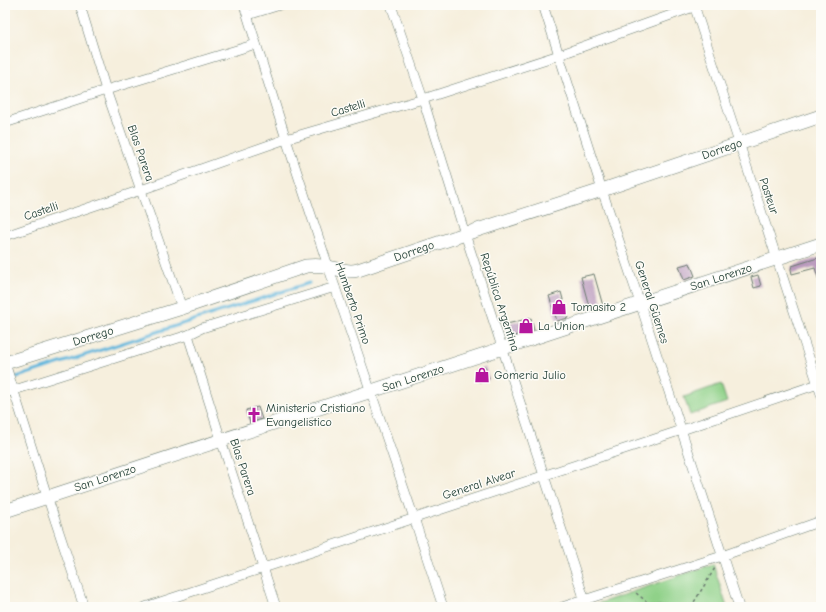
<svg xmlns="http://www.w3.org/2000/svg" width="826" height="612" font-family="'Comic Neue',sans-serif">
<style>
.green{fill:#90d189;stroke:#58875e}
.lines{fill:none;stroke-linecap:round;stroke-linejoin:round}
.stream{stroke:#60b7dd;stroke-width:3}
.building{fill:#ba9abd}
.street-casing{stroke:#6a7b6f;stroke-width:10}
.secondary-casing{stroke:#6a7b6f;stroke-width:14}
.path{stroke:#6a7b6f;stroke-width:1.5;stroke-dasharray:3 3;stroke-linecap:butt}
.street{stroke:#fff;stroke-width:9}
.secondary{stroke:#fff;stroke-width:13}
.labels{text-anchor:middle;dominant-baseline:central;stroke-width:3;stroke-linejoin:round;paint-order:stroke}
.street-label{font-size:12px;fill:#1f3d34;stroke:#fdfcf7}
.poi-label{font-size:12px;fill:#1f3d34;stroke:#fdfcf7;text-anchor:start}
</style>
<rect width="100%" height="100%" fill="#fdfcf7"/>
<filter id="ink" filterUnits="userSpaceOnUse"><feTurbulence type="fractalNoise" baseFrequency=".025" numOctaves="2"/><feDisplacementMap in="SourceGraphic" scale="8" xChannelSelector="R" yChannelSelector="G"/><feConvolveMatrix kernelMatrix="1 2 1 2 8 2 1 2 1" color-interpolation-filters="sRGB"/></filter>
<filter id="wash" filterUnits="userSpaceOnUse"><feTurbulence type="fractalNoise" baseFrequency=".012" numOctaves="4" result="noise"/><feDisplacementMap in="SourceGraphic" scale="16" xChannelSelector="R" yChannelSelector="G"/><feGaussianBlur stdDeviation="0.9" result="paint"/><feColorMatrix in="noise" values="0 0 0 0 0 0 0 0 0 0 0 0 0 0 0 0 0 1.4 0 .05"/><feComposite in="paint" operator="in"/></filter>
<g filter="url(#wash)">
<rect width="100%" height="100%" fill="#f6efdd"/>
<g class="green">
<path d="M 721,384 L 727,402 L 690,415 L 684,397 Z"/>
<path d="M 713,564 L 727,607 L 598,607 L 597,604 Z"/>
</g>
<g class="lines">
<path class="stream" d="M 14,378 L 309,283"/>
</g>
<g id="blocks">
<g class="building">
<path d="M 821,257 L 821,281 L 819,281 L 815,268 L 792,274 L 791,269 L 792,266 Z"/>
<path d="M 690,263 L 695,276 L 684,280 L 679,266 Z"/>
<path d="M 594,274 L 603,306 L 590,310 L 581,277 Z"/>
<path d="M 758,275 L 761,286 L 754,288 L 751,277 Z"/>
<path d="M 561,292 L 568,318 L 557,321 L 549,296 Z"/>
<path d="M 531,318 L 534,330 L 511,337 L 507,324 Z"/>
<path d="M 485,367 L 489,379 L 479,382 L 475,371 Z"/>
<path d="M 258,407 L 262,419 L 250,423 L 246,410 Z"/>
</g>
</g>
</g>
<g filter="url(#ink)">
<use href="#blocks" fill-opacity="0" stroke="#6a7b6f" stroke-width="1"/>
<g class="lines">
<defs>
<g id="street">
<path d="M 80,5 L 106,90 L 182,308"/>
<path d="M 244,5 L 286,139 L 335,287 L 414,518 L 443,607"/>
<path d="M 391,5 L 423,99 L 465,234 L 587,607"/>
<path d="M 543,5 L 602,190 L 640,303 L 739,607"/>
<path d="M 694,5 C 736,135 779,264 821,394"/>
<path d="M 248,15 L 280,5"/>
<path d="M 5,123 L 106,90 L 256,44"/>
<path d="M 5,236 L 141,190 L 286,139 L 423,99 L 559,55 L 699,5"/>
<path d="M 188,335 L 221,440 L 276,607"/>
<path d="M 5,363 L 47,496 L 84,607"/>
<path d="M 5,393 L 188,335 L 202,328 L 335,287"/>
<path d="M 145,607 L 682,430 L 821,383"/>
<path d="M 562,607 L 722,556 L 821,521"/>
</g>
<g id="secondary">
<path d="M 5,363 L 182,308 L 306,266 C 314,265 321,265 329,267 C 339,269 348,273 358,270 L 465,234 L 602,190 L 821,116"/>
<path d="M 5,511 L 821,244"/>
</g>
</defs>
<use href="#street" class="street-casing"/>
<use href="#secondary" class="secondary-casing"/>
<g class="path">
<path d="M 636,593 L 646,601 L 649,607"/>
<path d="M 691,607 L 715,568"/>
</g>
<use href="#street" class="street"/>
<use href="#secondary" class="secondary"/>
</g>
</g>
<defs>
<symbol id="shop-bare" viewBox="-9 -9 18 18"><path d="M-5-2.5h2.3a2.7 3.5 0 0 1 5.4 0H5L5.5 6h-11ZM-1.5-2.5h3a1.5 2.3 0 0 0-3 0Z" fill="#b5179e" stroke="#fdfcf7" stroke-width="2.5" paint-order="stroke"/></symbol>
<symbol id="church-bare" viewBox="-9 -9 18 18"><path d="M-1.2-6h2.4v3.5h3.3v2.4h-3.3V6h-2.4V-.1h-3.3v-2.4h3.3Z" fill="#b5179e" stroke="#fdfcf7" stroke-width="2.5" paint-order="stroke"/></symbol>
</defs>
<g fill-rule="evenodd">
<use href="#shop-bare" x="548" y="296" width="22" height="22"/>
<use href="#shop-bare" x="515" y="315" width="22" height="22"/>
<use href="#shop-bare" x="471" y="364" width="22" height="22"/>
<use href="#church-bare" x="243" y="404" width="22" height="22"/>
</g>
<g class="labels">
<g class="street-label">
<text transform="translate(348 108) rotate(-17)">Castelli</text>
<text transform="translate(722 149) rotate(-19)">Dorrego</text>
<text transform="translate(141 153) rotate(71)">Blas Parera</text>
<text transform="translate(769 196) rotate(71)">Pasteur</text>
<text transform="translate(41 211) rotate(-19)">Castelli</text>
<text transform="translate(414 251) rotate(-19)">Dorrego</text>
<text transform="translate(721 277) rotate(-18)">San Lorenzo</text>
<text transform="translate(500 302) rotate(72)">República Argentina</text>
<text transform="translate(652 302) rotate(72)">General Güemes</text>
<text transform="translate(353 303) rotate(71)">Humberto Primo</text>
<text transform="translate(93 336) rotate(-17)">Dorrego</text>
<text transform="translate(413 378) rotate(-18)">San Lorenzo</text>
<text transform="translate(243 467) rotate(72)">Blas Parera</text>
<text transform="translate(105 478) rotate(-18)">San Lorenzo</text>
<text transform="translate(479 484) rotate(-18)">General Alvear</text>
</g>
<g class="poi-label">
<text x="571" y="307">Tomasito 2</text>
<text x="538" y="326">La Union</text>
<text x="494" y="375">Gomeria Julio</text>
<text x="266" y="408">Ministerio Cristiano<tspan x="266" dy="14">Evangelistico</tspan></text>
</g>
</g>
<rect width="826" height="612" fill="none" stroke="#fdfcf7" stroke-width="20"/>
</svg>
